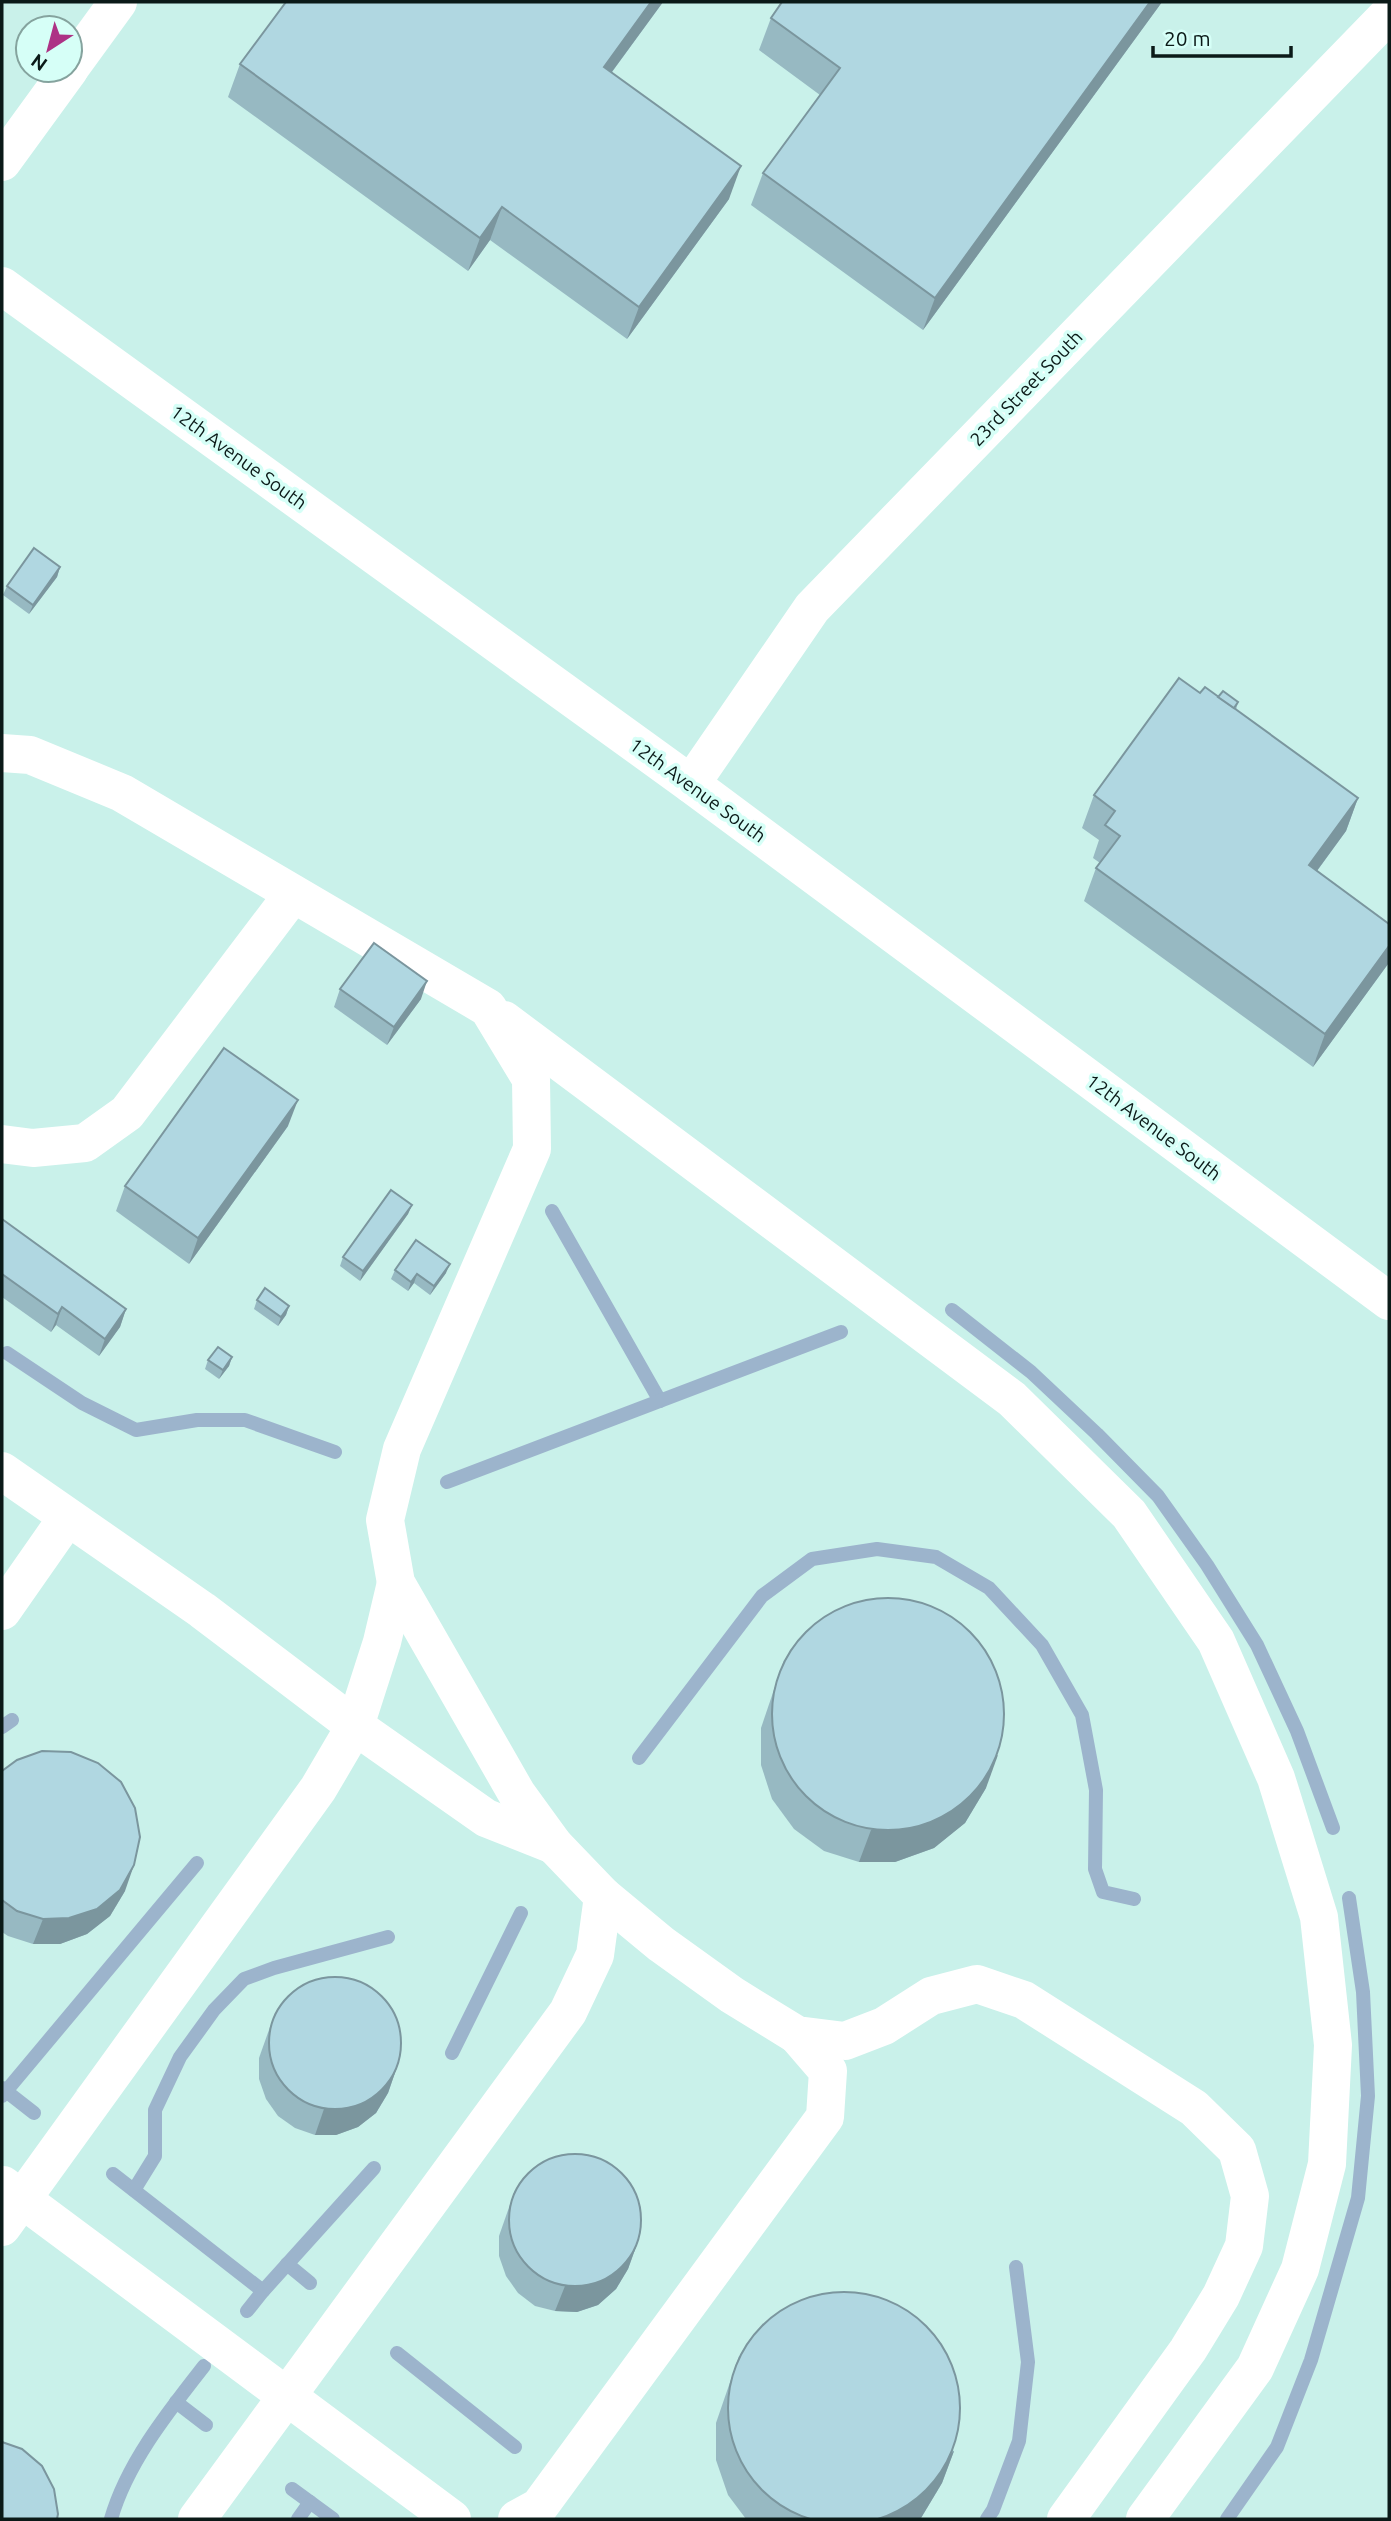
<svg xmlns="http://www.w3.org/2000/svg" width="1391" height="2521" font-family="Ubuntu,sans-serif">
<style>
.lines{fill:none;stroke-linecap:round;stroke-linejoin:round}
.stream{stroke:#9cb4cc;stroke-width:14}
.minor{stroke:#fff;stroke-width:38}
.wall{fill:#97b9c2}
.shaded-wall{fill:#7b969e}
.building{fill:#b0d7e1;stroke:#7b969e;stroke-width:2}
.labels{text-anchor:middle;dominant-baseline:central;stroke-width:7;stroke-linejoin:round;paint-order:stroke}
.street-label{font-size:19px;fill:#0b1a18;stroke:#d6fff7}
</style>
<rect width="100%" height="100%" fill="#c9f1ea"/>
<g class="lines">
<g class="stream">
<path d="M 552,1211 L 660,1401"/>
<path d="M 952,1310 L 1031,1372 L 1097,1434 L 1158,1496 L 1207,1565 L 1257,1645 L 1297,1731 L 1333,1828"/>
<path d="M 7,1353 L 82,1403 L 136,1430 L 197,1420 L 245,1420 L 335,1452"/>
<path d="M 447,1482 L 841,1332"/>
<path d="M 2,1727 L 12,1720"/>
<path d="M 639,1758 L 762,1596 L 812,1559 L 877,1549 L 936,1557 L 989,1588 L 1042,1645 L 1082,1715 L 1096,1790 L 1095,1869 L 1103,1892 L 1134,1899"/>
<path d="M 452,2053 L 521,1913"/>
<path d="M 2,2088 L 34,2113"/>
<path d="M 2,2096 L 197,1863"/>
<path d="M 113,2174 L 263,2291"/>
<path d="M 134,2190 L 155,2156 L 155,2110 L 180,2057 L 214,2010 L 244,1979 L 274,1968 L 388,1937"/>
<path d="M 287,2264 L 310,2283"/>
<path d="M 247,2311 L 263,2291 L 374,2168"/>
<path d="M 397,2353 L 515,2447"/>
<path d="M 176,2402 L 206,2425"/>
<path d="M 292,2489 L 333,2519"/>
<path d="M 111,2519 C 127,2463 168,2412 204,2366"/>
<path d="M 298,2519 L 310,2502"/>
<path d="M 987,2519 L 993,2510 L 1019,2441 L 1028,2362 L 1016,2267"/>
<path d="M 1227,2519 L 1277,2447 L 1311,2360 L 1358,2198 L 1368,2096 L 1363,1992 L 1349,1898"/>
</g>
<g class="minor">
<path d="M 70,68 L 118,2"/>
<path d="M 2,162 L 69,70"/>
<path d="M 2,286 L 691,784 L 1389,1301"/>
<path d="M 2,753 L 30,755 L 122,793 L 488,1008 L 531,1079 L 532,1149 L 402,1449 L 385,1520 L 396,1583 L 517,1794 L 554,1845 L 603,1896 L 661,1944 L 732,1995 L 797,2035 L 845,2041 L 884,2026 L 931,1996 L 977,1984 L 1024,2000 L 1194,2108 L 1237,2150 L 1250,2196 L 1244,2246 L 1221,2296 L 1188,2350 L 1066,2519"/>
<path d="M 691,784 L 812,608 L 1389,14"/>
<path d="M 504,1020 L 1012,1399 L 1129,1514 L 1216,1641 L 1276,1778 L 1319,1917 L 1333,2045 L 1327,2164 L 1300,2269 L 1255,2368 L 1145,2519"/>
<path d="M 2,1144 L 33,1148 L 85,1143 L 127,1113 L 293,894"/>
<path d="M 2,1471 L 202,1610 L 355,1726 L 486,1818 L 554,1845"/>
<path d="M 2,1611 L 67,1518"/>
<path d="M 3,2185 L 452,2519"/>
<path d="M 2,2227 L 318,1789 L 355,1726 L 382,1642 L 396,1583"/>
<path d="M 197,2519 L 568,2012 L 595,1955 L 603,1896"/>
<path d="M 517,2519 L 539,2507 L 825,2117 L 828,2071 L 797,2035"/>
</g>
</g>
<g class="wall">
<path d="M 663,2 L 612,72 L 729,199 L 627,339 L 490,240 L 468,271 L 228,97 L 240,64 Z"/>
<path d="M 782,2 L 1162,2 L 923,330 L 751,205 L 763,173 L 820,95 L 759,50 L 771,18 Z"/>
<path d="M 60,567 L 57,577 L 29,614 L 3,595 L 7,586 Z"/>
<path d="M 1200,693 L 1238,702 L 1236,710 L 1358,798 L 1346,831 L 1317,871 L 1389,924 L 1389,960 L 1388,964 L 1313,1067 L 1084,901 L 1096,868 L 1100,863 L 1093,858 L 1099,840 L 1082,828 L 1094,795 Z"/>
<path d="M 340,989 L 421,999 L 387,1045 L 334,1007 Z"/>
<path d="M 288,1126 L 189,1264 L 116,1211 L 125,1186 Z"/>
<path d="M 412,1205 L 408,1214 L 360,1281 L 340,1266 L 343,1257 Z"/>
<path d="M 2,1219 L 126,1309 L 120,1327 L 99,1356 L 56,1325 L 51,1332 L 2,1297 Z"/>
<path d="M 395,1270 L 446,1273 L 430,1295 L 414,1283 L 408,1291 L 391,1279 Z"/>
<path d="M 257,1300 L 289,1306 L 286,1315 L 278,1326 L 254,1309 Z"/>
<path d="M 232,1357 L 229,1366 L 219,1379 L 205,1369 L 208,1360 Z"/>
<path d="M 784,1660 L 986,1788 L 965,1823 L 934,1848 L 895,1862 L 859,1862 L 824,1851 L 794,1829 L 772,1799 L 761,1765 L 761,1728 Z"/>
<path d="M 2,1771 L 125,1891 L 110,1916 L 87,1934 L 60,1944 L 33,1944 L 8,1936 L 2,1932 Z"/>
<path d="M 275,2013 L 397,2067 L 388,2093 L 376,2113 L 358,2127 L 336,2135 L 315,2135 L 295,2128 L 278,2116 L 266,2099 L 259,2079 L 259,2058 Z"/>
<path d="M 515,2190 L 637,2244 L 628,2269 L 616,2289 L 598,2305 L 577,2312 L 555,2311 L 535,2306 L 518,2293 L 506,2276 L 499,2256 L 499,2236 Z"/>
<path d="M 739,2356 L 954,2451 L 942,2483 L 921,2518 L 920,2519 L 746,2519 L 728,2495 L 716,2460 L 716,2423 Z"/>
</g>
<g class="shaded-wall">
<path d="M 651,2 L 663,2 L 592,99 L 604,67 Z"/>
<path d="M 1150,2 L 1162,2 L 923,330 L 935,298 Z"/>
<path d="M 741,166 L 729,199 L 627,339 L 639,307 Z"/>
<path d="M 502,207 L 490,240 L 468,271 L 480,238 Z"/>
<path d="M 60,567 L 57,577 L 29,614 L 33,605 Z"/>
<path d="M 1358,798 L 1346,831 L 1297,898 L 1309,865 Z"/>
<path d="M 1389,946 L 1389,960 L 1388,964 L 1313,1067 L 1325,1034 Z"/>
<path d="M 427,981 L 421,999 L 387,1045 L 394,1027 Z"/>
<path d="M 298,1100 L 288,1126 L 189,1264 L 198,1238 Z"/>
<path d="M 412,1205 L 408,1214 L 360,1281 L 363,1271 Z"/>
<path d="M 450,1264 L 446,1273 L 430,1295 L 434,1286 Z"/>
<path d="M 417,1274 L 414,1283 L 408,1291 L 411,1282 Z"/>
<path d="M 289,1306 L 286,1315 L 278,1326 L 281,1317 Z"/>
<path d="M 62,1307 L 56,1325 L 51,1332 L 58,1314 Z"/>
<path d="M 126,1309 L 120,1327 L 99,1356 L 105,1339 Z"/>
<path d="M 232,1357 L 229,1366 L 219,1379 L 223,1370 Z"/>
<path d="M 998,1755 L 986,1788 L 965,1823 L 934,1848 L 895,1862 L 859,1862 L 871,1830 Z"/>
<path d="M 134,1865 L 125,1891 L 110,1916 L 87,1934 L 60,1944 L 33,1944 L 43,1919 Z"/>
<path d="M 397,2067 L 388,2093 L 376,2113 L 358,2127 L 336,2135 L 315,2135 L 324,2109 Z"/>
<path d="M 637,2244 L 628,2269 L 616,2289 L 598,2305 L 577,2312 L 555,2311 L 565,2286 Z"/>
<path d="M 954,2451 L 942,2483 L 921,2518 L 920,2519 L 878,2519 Z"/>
</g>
<g class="building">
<path d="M 286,2 L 651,2 L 604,67 L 741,166 L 639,307 L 502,207 L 480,238 L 240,64 Z"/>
<path d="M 782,2 L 1150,2 L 935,298 L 763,173 L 840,68 L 771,18 Z"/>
<path d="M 34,548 L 60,567 L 33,605 L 7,586 Z"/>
<path d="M 1179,678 L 1200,693 L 1205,687 L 1358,798 L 1309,865 L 1389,924 L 1389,946 L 1325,1034 L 1096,868 L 1120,836 L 1105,825 L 1115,811 L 1094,795 Z"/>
<path d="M 1223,691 L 1238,702 L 1234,708 L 1218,697 Z"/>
<path d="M 374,943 L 427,981 L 394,1027 L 340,989 Z"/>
<path d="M 224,1048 L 298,1100 L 198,1238 L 125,1186 Z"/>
<path d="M 391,1190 L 412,1205 L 363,1271 L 343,1257 Z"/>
<path d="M 2,1219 L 126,1309 L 105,1339 L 62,1307 L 58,1314 L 2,1274 Z"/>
<path d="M 416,1240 L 450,1264 L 434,1286 L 417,1274 L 411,1282 L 395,1270 Z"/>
<path d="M 265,1288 L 289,1306 L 281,1317 L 257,1300 Z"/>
<path d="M 218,1347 L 232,1357 L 223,1370 L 208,1360 Z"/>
<circle cx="888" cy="1714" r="116"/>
<path d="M 42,1751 L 71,1752 L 98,1763 L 121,1782 L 135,1808 L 140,1837 L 134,1865 L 120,1890 L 97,1909 L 69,1918 L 43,1919 L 17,1911 L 2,1900 L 2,1771 L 17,1760 Z"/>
<circle cx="335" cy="2043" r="66"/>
<circle cx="575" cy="2220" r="66"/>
<circle cx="844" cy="2408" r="116"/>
<path d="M 2,2442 L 22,2449 L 42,2466 L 54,2489 L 58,2514 L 57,2519 L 2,2519 Z"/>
</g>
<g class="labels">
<g class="street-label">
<text transform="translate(1026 388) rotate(-46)">23rd Street South</text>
<text transform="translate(239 457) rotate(36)">12th Avenue South</text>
<text transform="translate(698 790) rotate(36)">12th Avenue South</text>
<text transform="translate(1154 1127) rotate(37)">12th Avenue South</text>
</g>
</g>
<rect width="1391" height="2521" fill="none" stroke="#0b1a18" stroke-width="7"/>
<g transform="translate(49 49) rotate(216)"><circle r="33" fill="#d6fff7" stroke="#85a39e" stroke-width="2"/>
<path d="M0-5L12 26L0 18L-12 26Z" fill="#ad3285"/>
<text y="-10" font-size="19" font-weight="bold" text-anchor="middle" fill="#0b1a18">N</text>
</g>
<path d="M1153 46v10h138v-10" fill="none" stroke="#0b1a18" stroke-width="3.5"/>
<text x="1164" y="46" font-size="21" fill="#0b1a18" stroke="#d6fff7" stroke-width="5" paint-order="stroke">20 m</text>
</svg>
